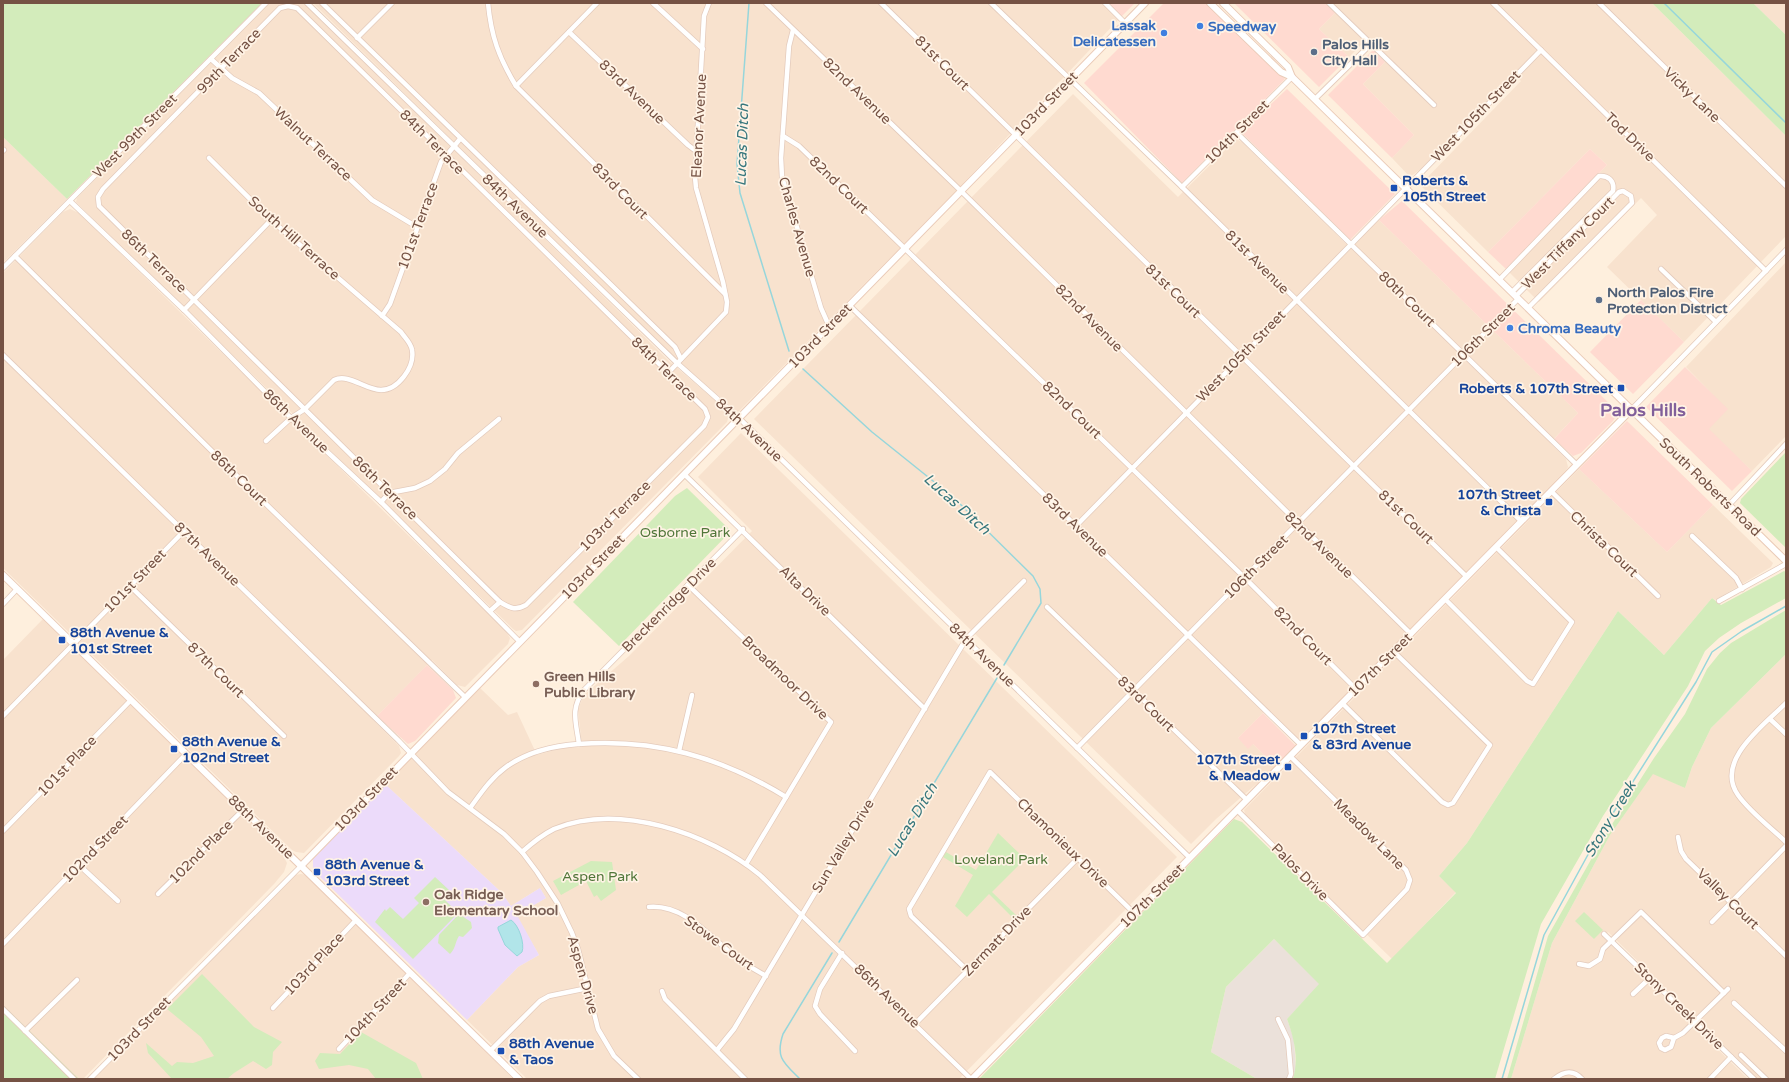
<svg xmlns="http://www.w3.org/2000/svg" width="1789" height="1082" font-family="'Varela Round',sans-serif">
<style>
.residential{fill:#f8e2ce}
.commercial{fill:#ffdad0}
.industrial{fill:#ebe1da}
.education{fill:#ecdbfa}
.green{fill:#d3ecbb}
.water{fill:#b1e5e9;stroke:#96d6db}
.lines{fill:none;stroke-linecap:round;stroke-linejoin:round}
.stream{stroke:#96d6db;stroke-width:1.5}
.street-casing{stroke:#e4cbbc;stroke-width:6}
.secondary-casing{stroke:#eacbb8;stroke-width:8}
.street{stroke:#fff;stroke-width:4.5}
.secondary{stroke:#fff;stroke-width:6}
.shop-dot{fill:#3f7fe0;stroke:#fff3e5;stroke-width:1.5}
.service-dot{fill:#5c6f8a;stroke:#fff3e5;stroke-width:1.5}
.transit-dot{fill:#1a4fb4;stroke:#fff3e5;stroke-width:1.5}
.education-dot{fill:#8d6e63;stroke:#fff3e5;stroke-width:1.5}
.labels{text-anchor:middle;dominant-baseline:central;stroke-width:3.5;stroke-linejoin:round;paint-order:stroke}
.shop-label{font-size:14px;font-weight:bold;fill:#366cbe;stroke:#fff3e5;text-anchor:start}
.service-label{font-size:14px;font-weight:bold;fill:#4e5e75;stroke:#fff3e5;text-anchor:start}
.street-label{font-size:14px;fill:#755244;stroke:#fff3e5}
.transit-label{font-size:14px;font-weight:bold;fill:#164399;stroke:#fff3e5;text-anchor:start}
.park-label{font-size:14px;fill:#507639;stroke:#fff3e5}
.education-label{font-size:14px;font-weight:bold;fill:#785e54;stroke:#fff3e5;text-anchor:start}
.water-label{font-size:15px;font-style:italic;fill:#37777d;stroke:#fff3e5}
.district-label{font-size:18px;font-weight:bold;fill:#815f9a;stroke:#fff3e5}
</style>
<rect width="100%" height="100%" fill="#feefdd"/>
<g class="residential">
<path d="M 268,3 L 305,3 L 669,361 L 726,410 L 729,415 L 727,422 L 522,630 L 516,631 L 513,629 L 76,202 L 77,198 Z"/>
<path d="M 313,3 L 1105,3 L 1120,18 L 950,197 L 738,412 L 674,358 Z"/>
<path d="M 1325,3 L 1652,3 L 1786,136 L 1786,236 L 1684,342 L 1607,267 L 1657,215 L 1641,198 L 1539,302 L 1506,269 L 1607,165 L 1590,149 L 1488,252 L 1420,185 L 1521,81 L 1513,74 L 1422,168 L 1410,177 L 1392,158 L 1414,135 L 1363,84 L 1385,62 L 1364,42 L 1349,57 L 1319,29 L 1335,13 Z"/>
<path d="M 1753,3 L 1786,3 L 1786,35 Z"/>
<path d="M 1073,94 L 1178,197 L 1236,139 L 1242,142 L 1350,248 L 1379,220 L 1578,413 L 1550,443 L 1566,459 L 1568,467 L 1566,470 L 1307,735 L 1303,738 L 1297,738 L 1267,709 L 1238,738 L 1253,744 L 1276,767 L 1216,819 L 1191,844 L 754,419 Z"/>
<path d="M 3,137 L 67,199 L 3,263 Z"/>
<path d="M 70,209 L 79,213 L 505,630 L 510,638 L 508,644 L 465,687 L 457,685 L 432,660 L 373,720 L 399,746 L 401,753 L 399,756 L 304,853 L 296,852 L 292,850 L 3,568 L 3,273 L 63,212 Z"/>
<path d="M 1786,262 L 1786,436 L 1752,471 L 1708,429 L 1727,409 L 1686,367 Z"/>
<path d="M 741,433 L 1177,857 L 959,1079 L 527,1079 L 467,1020 L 518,967 L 539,955 L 516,915 L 546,898 L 540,888 L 511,906 L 501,892 L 385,784 L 480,688 L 508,715 L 517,712 L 537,755 L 562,748 L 582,747 L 578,709 L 584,695 L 629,656 L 752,531 L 698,477 Z"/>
<path d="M 1579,469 L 1667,552 L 1713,505 L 1773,563 L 1771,567 L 1715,600 L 1712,598 L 1664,655 L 1618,611 L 1467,843 L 1439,876 L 1456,892 L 1392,959 L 1246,817 L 1244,810 Z"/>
<path d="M 43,619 L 282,853 L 287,863 L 284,872 L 274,884 L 83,1079 L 75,1078 L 3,1005 L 3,660 Z"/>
<path d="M 1786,654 L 1786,1079 L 1758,1079 L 1608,932 L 1604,938 L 1748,1079 L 1511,1079 L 1552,943 L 1610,835 L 1653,773 L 1685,788 L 1692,767 L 1711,728 Z"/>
<path d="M 301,874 L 306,875 L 513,1079 L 94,1079 L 295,875 Z"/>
</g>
<g class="commercial">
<path d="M 1105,3 L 1135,3 L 1120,18 Z"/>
<path d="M 1164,3 L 1206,3 L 1285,79 L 1182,183 L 1084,83 Z"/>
<path d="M 1234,3 L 1325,3 L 1335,13 L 1319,29 L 1349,57 L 1319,87 Z"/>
<path d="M 1373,50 L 1385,62 L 1363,84 L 1414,135 L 1392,158 L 1328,95 Z"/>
<path d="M 1287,89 L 1395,194 L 1350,240 L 1241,132 Z"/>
<path d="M 1590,149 L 1607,165 L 1506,269 L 1488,252 Z"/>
<path d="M 1402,201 L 1618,412 L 1613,421 L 1581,453 L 1573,456 L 1554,439 L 1578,413 L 1379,220 Z"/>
<path d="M 1641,300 L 1684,342 L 1633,394 L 1590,352 Z"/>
<path d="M 1685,367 L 1728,409 L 1709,429 L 1752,471 L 1732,491 L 1646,407 Z"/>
<path d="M 1627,421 L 1713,505 L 1667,552 L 1579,469 Z"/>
<path d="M 427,665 L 453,690 L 456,698 L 415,741 L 408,744 L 377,716 Z"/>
<path d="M 1263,713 L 1296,746 L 1276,767 L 1253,744 L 1248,749 L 1238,738 Z"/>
</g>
<path class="industrial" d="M 1274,939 L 1320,984 L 1287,1019 L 1294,1039 L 1296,1071 L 1293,1079 L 1257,1079 L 1211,1052 L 1226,987 Z"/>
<path class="education" d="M 385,784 L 501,892 L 511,906 L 540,888 L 546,898 L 517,915 L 539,955 L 518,967 L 467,1020 L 313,870 L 313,859 Z"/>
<g class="green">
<path d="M 3,3 L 262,3 L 67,199 L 3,137 Z"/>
<path d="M 1652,3 L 1753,3 L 1786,35 L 1786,136 Z"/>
<path d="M 1786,452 L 1786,548 L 1740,503 L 1741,499 Z"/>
<path d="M 687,488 L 731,531 L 619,646 L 573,602 L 675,496 Z"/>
<path d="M 1784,571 L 1786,572 L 1786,598 L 1741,623 L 1719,638 L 1705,651 L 1688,686 L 1603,816 L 1541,924 L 1495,1079 L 1293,1079 C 1299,1059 1294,1038 1287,1019 L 1319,984 L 1274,939 L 1226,987 L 1211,1052 L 1257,1079 L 979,1079 L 1234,819 L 1242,822 L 1387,963 L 1456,893 L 1439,876 L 1467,843 L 1618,611 L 1664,655 L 1712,598 L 1721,605 Z"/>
<path d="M 1786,610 L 1786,654 L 1711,728 L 1692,767 L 1685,788 L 1653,774 L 1610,835 L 1552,943 L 1511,1079 L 1507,1079 L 1548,936 L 1602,840 L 1654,758 L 1685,714 L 1707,669 L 1720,653 L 1731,643 Z"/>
<path d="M 998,833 L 1025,859 L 992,892 L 1017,916 L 1014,919 L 989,894 L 967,917 L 955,906 L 973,875 L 943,857 L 946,852 L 976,870 Z"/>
<path d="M 591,861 L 612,862 L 616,890 L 601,901 L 597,895 L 594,897 L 586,881 L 561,895 L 553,881 Z"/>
<path d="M 435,877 L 449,890 L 442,897 L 458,913 L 413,959 L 375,922 L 385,909 L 386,911 L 390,907 L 403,919 L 419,903 L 414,898 Z"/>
<path d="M 1584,912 L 1603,930 L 1594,939 L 1575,921 Z"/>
<path d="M 459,914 L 471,922 L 472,928 L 463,937 L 459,936 C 455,942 456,948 450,954 L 438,943 L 439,935 Z"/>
<path d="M 202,974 L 254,1027 L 282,1042 L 273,1052 L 272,1065 L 266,1069 L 253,1061 L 234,1073 L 227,1079 L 172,1079 L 148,1053 L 146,1043 L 172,1066 L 177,1062 L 193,1063 L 214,1056 L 201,1037 L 167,1009 Z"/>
<path d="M 3,1005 L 79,1079 L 3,1079 Z"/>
<path d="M 361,1032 L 416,1063 L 423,1079 L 376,1079 L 368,1069 L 349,1065 L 319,1069 L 315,1061 L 320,1053 L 340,1054 Z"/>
</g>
<path class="water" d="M 511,920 C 519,925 525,944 522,952 L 517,956 L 505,945 L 498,929 L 498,927 Z"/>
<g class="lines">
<g class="stream">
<path d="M 749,3 L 737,164 L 740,193 L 789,351"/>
<path d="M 1664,3 L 1786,123"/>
<path d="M 803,369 L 872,432 L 953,497 L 1033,576 L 1040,589 L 1041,603 L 1004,665"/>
<path d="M 839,942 L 997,678"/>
<path d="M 800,1079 C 784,1063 775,1058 783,1034 L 832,953"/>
<path d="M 1502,1079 L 1544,935 L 1596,840 L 1696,682 L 1712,652 L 1742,631 L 1786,606"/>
</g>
<defs>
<g id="street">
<path d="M 307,3 L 677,363 L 739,418 L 1190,858"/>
<path d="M 322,3 L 675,347 L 681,359"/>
<path d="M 488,3 C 491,36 499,58 516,86 L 725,294"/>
<path d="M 653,3 L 703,49"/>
<path d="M 766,3 L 961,191 L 1411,634"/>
<path d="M 881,3 L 1467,577"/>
<path d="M 991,3 L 1182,187 L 1521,521"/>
<path d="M 1105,3 L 1125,23"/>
<path d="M 1329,3 L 1434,105"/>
<path d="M 1493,3 L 1766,271"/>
<path d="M 1599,3 L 1786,186"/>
<path d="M 288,6 L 297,8 L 705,409 L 708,417 L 704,426 L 526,605 C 515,611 510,608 500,602 L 99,206 L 98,197 L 103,189 L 280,8 Z"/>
<path d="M 793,30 L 789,46 L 781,158 L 782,177 L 821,308 L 829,326"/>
<path d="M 569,32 L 688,145 L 696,151"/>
<path d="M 357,38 L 392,3"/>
<path d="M 211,59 L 232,78 L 259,93 L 372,200 L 417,227"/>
<path d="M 516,86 L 597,3"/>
<path d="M 1315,99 L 1371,44"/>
<path d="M 1237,133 L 1577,465"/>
<path d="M 783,136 L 799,146 L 1245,578 L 1356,689"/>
<path d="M 3,151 L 4,150"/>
<path d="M 209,158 L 271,220 L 401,332 C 405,338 411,343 412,350 C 415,367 398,390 381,390 C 365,390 349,373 334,380 L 305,409 L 291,418 L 266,441"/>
<path d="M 1182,187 L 1292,77"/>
<path d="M 70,201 L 184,310 L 291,418 L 381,502 L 520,642"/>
<path d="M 15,256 L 236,475 L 465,697"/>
<path d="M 3,268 L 266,3"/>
<path d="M 1661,269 L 1716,322"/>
<path d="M 1499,280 L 1599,176 C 1608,175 1615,181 1613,191 L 1512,292"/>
<path d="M 1516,296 L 1619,192 L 1623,191 L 1631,196 L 1632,203 L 1528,308"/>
<path d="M 849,305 L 1301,745"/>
<path d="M 184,310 L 271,220"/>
<path d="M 382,316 L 390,304 L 441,162 L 460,139"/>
<path d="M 3,355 L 398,740 L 448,792 L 504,834 L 522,852 L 537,872 L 558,904 L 572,933 L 578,949 L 598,1029 L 614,1056 L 638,1079"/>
<path d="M 668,373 L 726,312 L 727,302 L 723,282 L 696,188 L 695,177 L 704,16 L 709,3"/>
<path d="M 1631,410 L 1786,250"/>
<path d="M 684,474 L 925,709"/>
<path d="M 1551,491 L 1658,596"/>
<path d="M 381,502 L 389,493 L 415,488 L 430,481 L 445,469 L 458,453 L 499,419"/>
<path d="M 1729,505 L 1786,444"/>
<path d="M 1076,526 L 1541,50"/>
<path d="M 1692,536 L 1736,578 L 1742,589"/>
<path d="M 688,585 L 831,722 L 746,864"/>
<path d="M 130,586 L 284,736"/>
<path d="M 1445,599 L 1527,681 L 1533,684 L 1572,622 L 1496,547"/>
<path d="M 1719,601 L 1786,564"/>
<path d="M 3,604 L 17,589"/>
<path d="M 1047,607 L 1247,800"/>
<path d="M 490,611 L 500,602"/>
<path d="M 1342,703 L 1442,802 L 1448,805 L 1453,803 L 1490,745 L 1393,651"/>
<path d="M 1786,703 C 1764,725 1714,761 1738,795 C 1750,812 1770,827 1786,842"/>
<path d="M 3,716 L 183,532"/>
<path d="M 1770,719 L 1786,734"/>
<path d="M 579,744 C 576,722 570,709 584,690 L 743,529"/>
<path d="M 1077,748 L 1518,299"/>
<path d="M 679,751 L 692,695"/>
<path d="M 470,808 C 481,793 491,778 506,767 C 527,752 552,746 578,744 C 654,738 721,757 786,797"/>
<path d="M 1237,810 L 1363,935 L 1407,889 L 1410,880 L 1406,870 L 1290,756"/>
<path d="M 3,831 L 131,700"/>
<path d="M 1678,837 L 1681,851 L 1686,859 L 1786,956"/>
<path d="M 522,852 C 532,843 542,835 554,829 C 618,802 709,833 760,875 L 971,1079"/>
<path d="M 79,865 L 118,901"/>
<path d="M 158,894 L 243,810"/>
<path d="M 649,907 C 685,904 711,938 737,958 C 746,965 756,970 766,976"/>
<path d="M 1712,922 L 1786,846"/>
<path d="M 1604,934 L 1754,1079"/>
<path d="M 3,944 L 186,754"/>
<path d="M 842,953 L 820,989 L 815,1006 L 820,1014 L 855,1051"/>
<path d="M 1579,964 L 1589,966 L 1600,959 L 1603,949 L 1641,912 L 1724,993"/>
<path d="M 968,971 L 911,916 L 909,909 L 990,772 L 1135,914"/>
<path d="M 662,991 L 665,999 L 745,1079"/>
<path d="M 1633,994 L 1650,978"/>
<path d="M 1734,1003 L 1786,1051"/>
<path d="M 273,1008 L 356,920"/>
<path d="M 3,1009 L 74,1079"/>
<path d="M 1278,1019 L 1288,1040 L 1291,1074 L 1289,1079"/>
<path d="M 915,1024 L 1078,858"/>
<path d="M 25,1031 L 77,980"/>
<path d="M 1674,1038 L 1671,1047 L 1665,1050 L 1661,1048 L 1659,1043 L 1662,1038 L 1666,1036 L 1674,1038 L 1683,1033 L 1728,989"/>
<path d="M 339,1049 L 410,973"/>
<path d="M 717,1050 L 734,1029 L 966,639 L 1024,581"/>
<path d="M 490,1051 L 540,1001 L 549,996 L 588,988"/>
<path d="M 1741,1055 L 1766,1079"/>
<path d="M 90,1079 L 301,866"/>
<path d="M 1554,1079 C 1564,1071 1573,1069 1582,1079"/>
<path d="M 1710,1079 L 1731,1057"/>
</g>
<g id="secondary">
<path d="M 1210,3 L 1281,72 L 1292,77 L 1786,561"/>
<path d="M 1223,3 L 1288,67 L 1292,77"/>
<path d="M 3,575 L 519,1079"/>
<path d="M 301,866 L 1145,3"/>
<path d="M 972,1079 L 1631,410"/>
</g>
</defs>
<use href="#street" class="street-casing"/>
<use href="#secondary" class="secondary-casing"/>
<use href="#street" class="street"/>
<use href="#secondary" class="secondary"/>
</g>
<g class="shop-dot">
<circle cx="1200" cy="26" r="4"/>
<circle cx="1164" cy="33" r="4"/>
<circle cx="1510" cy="328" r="4"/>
</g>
<g class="service-dot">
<circle cx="1314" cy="52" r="4"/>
<circle cx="1599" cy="300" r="4"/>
</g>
<g class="transit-dot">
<rect x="1390" y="184" width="8" height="8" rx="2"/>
<rect x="1617" y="384" width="8" height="8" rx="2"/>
<rect x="1545" y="498" width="8" height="8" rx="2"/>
<rect x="58" y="636" width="8" height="8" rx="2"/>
<rect x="1300" y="732" width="8" height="8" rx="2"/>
<rect x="170" y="745" width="8" height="8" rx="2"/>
<rect x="1284" y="763" width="8" height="8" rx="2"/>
<rect x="313" y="868" width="8" height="8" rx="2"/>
<rect x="497" y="1047" width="8" height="8" rx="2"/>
</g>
<g class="education-dot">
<circle cx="536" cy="684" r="4"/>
<circle cx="426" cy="902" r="4"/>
</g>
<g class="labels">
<g class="shop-label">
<text x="1156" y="25" text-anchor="end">Lassak<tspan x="1156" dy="16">Delicatessen</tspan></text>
<text x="1208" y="26">Speedway</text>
<text x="1518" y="328">Chroma Beauty</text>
</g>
<g class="service-label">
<text x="1322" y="44">Palos Hills<tspan x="1322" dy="16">City Hall</tspan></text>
<text x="1607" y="292">North Palos Fire<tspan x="1607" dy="16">Protection District</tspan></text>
</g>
<g class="street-label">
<text transform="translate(229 61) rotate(-46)">99th Terrace</text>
<text transform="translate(942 63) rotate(45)">81st Court</text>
<text transform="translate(857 91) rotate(44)">82nd Avenue</text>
<text transform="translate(632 92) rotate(44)">83rd Avenue</text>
<text transform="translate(1692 95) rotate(44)">Vicky Lane</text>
<text transform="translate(1046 104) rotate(-46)">103rd Street</text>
<text transform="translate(1476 116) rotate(-46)">West 105th Street</text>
<text transform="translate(699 126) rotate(-87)">Eleanor Avenue</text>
<text transform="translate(1237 132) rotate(-45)">104th Street</text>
<text transform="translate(135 136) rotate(-45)">West 99th Street</text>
<text transform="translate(1630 137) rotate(44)">Tod Drive</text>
<text transform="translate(432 142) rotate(45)">84th Terrace</text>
<text transform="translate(313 144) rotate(43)">Walnut Terrace</text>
<text transform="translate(839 185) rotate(44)">82nd Court</text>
<text transform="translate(620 191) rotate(45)">83rd Court</text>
<text transform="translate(515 206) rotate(44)">84th Avenue</text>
<text transform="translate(418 226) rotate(-70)">101st Terrace</text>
<text transform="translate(797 227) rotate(74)">Charles Avenue</text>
<text transform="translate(294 238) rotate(42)">South Hill Terrace</text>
<text transform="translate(1568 243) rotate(-45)">West Tiffany Court</text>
<text transform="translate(154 261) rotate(44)">86th Terrace</text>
<text transform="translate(1257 262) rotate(45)">81st Avenue</text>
<text transform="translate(1173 291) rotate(44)">81st Court</text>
<text transform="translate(1407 299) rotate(44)">80th Court</text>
<text transform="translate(1089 318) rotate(45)">82nd Avenue</text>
<text transform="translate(1483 335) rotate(-45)">106th Street</text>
<text transform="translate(820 336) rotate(-46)">103rd Street</text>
<text transform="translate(1241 356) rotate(-46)">West 105th Street</text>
<text transform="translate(664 369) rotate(44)">84th Terrace</text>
<text transform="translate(1072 410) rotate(44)">82nd Court</text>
<text transform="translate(296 421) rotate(44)">86th Avenue</text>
<text transform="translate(749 430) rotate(43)">84th Avenue</text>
<text transform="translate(239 478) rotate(44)">86th Court</text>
<text transform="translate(1710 487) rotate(44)">South Roberts Road</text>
<text transform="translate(385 488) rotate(44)">86th Terrace</text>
<text transform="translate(615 516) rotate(-45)">103rd Terrace</text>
<text transform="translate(1406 517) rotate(44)">81st Court</text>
<text transform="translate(1075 525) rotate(44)">83rd Avenue</text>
<text transform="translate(1604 544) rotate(44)">Christa Court</text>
<text transform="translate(1319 545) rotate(44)">82nd Avenue</text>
<text transform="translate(207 554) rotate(44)">87th Avenue</text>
<text transform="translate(593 567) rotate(-46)">103rd Street</text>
<text transform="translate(1256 567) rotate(-45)">106th Street</text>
<text transform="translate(135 581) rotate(-46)">101st Street</text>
<text transform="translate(805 591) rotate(44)">Alta Drive</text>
<text transform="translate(669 605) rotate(-45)">Breckenridge Drive</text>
<text transform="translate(1303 636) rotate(45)">82nd Court</text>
<text transform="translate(982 655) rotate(44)">84th Avenue</text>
<text transform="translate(1380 665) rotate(-45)">107th Street</text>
<text transform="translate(216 670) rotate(44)">87th Court</text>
<text transform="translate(785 678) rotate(44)">Broadmoor Drive</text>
<text transform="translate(1146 704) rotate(44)">83rd Court</text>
<text transform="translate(67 766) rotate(-46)">101st Place</text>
<text transform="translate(366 799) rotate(-46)">103rd Street</text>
<text transform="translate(261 827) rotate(44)">88th Avenue</text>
<text transform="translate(1369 834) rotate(45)">Meadow Lane</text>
<text transform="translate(1063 843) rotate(44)">Chamonieux Drive</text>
<text transform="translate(843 846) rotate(-59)">Sun Valley Drive</text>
<text transform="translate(95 849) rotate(-46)">102nd Street</text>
<text transform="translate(201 852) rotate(-45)">102nd Place</text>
<text transform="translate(1300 872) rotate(45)">Palos Drive</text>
<text transform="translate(1152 896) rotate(-45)">107th Street</text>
<text transform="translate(1728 899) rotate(44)">Valley Court</text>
<text transform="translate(997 941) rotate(-46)">Zermatt Drive</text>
<text transform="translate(719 943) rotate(36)">Stowe Court</text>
<text transform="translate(314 964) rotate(-47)">103rd Place</text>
<text transform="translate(583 975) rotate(74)">Aspen Drive</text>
<text transform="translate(887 996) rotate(44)">86th Avenue</text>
<text transform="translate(1679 1006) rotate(44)">Stony Creek Drive</text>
<text transform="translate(375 1011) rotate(-47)">104th Street</text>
<text transform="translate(139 1029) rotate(-46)">103rd Street</text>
</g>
<g class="transit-label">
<text x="1402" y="180">Roberts &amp;<tspan x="1402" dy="16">105th Street</tspan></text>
<text x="1613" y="388" text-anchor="end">Roberts &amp; 107th Street</text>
<text x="1541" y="494" text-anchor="end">107th Street<tspan x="1541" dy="16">&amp; Christa</tspan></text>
<text x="70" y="632">88th Avenue &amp;<tspan x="70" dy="16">101st Street</tspan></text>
<text x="1312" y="728">107th Street<tspan x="1312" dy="16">&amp; 83rd Avenue</tspan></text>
<text x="182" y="741">88th Avenue &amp;<tspan x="182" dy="16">102nd Street</tspan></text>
<text x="1280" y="759" text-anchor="end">107th Street<tspan x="1280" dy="16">&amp; Meadow</tspan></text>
<text x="325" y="864">88th Avenue &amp;<tspan x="325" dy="16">103rd Street</tspan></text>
<text x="509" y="1043">88th Avenue<tspan x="509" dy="16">&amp; Taos</tspan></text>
</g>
<g class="park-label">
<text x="685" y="532">Osborne Park</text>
<text x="1001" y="859">Loveland Park</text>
<text x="600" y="876">Aspen Park</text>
</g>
<g class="education-label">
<text x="544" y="676">Green Hills<tspan x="544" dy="16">Public Library</tspan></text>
<text x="434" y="894">Oak Ridge<tspan x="434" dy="16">Elementary School</tspan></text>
</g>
<g class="water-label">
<text transform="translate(742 145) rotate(-88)">Lucas Ditch</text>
<text transform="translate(957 504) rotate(42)">Lucas Ditch</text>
<text transform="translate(1610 819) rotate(-59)">Stony Creek</text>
<text transform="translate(912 820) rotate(-59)">Lucas Ditch</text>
</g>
<g class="district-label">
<text x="1643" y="410">Palos Hills</text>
</g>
</g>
<rect width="1789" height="1082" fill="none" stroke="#755244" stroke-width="8"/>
</svg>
